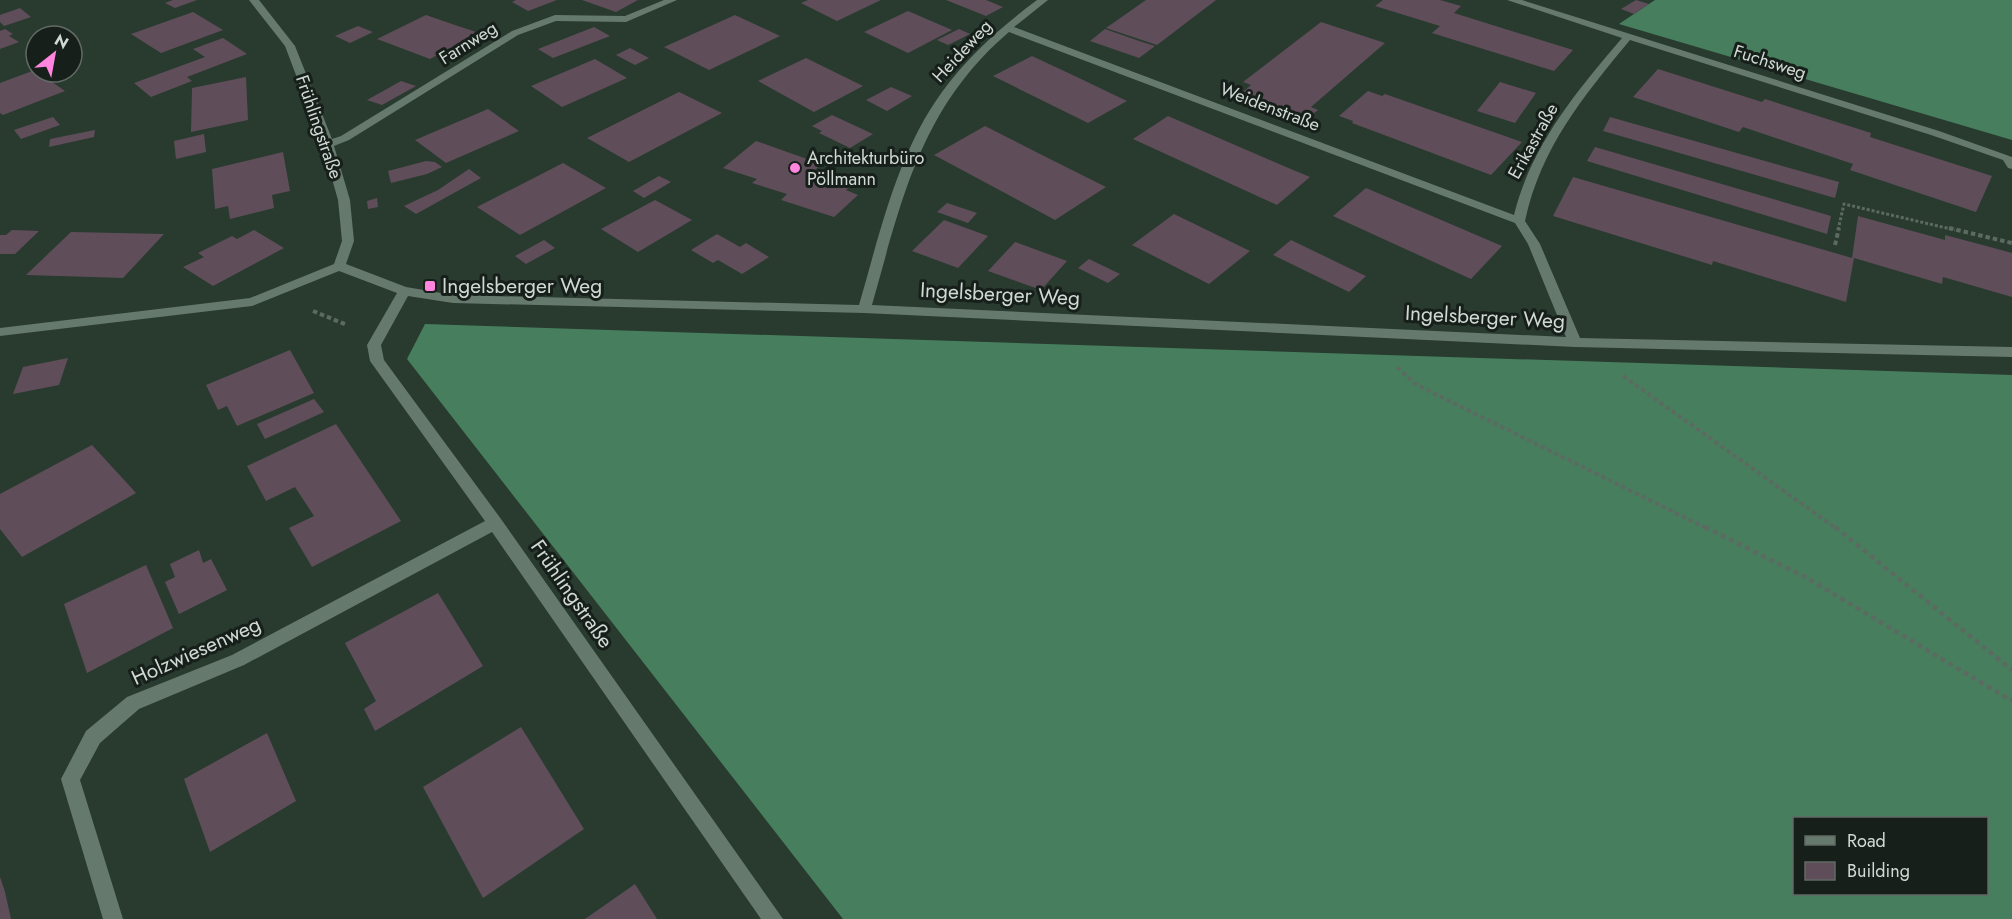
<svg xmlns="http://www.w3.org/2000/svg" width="2012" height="919" font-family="Jost,sans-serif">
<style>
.forest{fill:#477f5e;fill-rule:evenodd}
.building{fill:#5f4e5a}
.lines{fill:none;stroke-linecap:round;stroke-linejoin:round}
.path-far2{stroke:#5c6b61;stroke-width:3;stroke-dasharray:3 2;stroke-linecap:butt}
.path-far1{stroke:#5c6b61;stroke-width:4;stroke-dasharray:4.5 3;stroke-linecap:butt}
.path{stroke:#5c6b61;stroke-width:4.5;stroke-dasharray:5 4;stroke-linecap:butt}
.minor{fill:#66796d;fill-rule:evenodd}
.poi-dot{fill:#ff85df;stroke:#171f1a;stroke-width:2}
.labels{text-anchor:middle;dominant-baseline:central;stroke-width:6;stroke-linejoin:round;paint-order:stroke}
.far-street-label{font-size:18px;fill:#d0dad3;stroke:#171f1a}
.far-poi-label{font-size:18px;fill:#d0dad3;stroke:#171f1a;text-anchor:start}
.poi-label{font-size:21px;fill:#d0dad3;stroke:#171f1a;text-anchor:start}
.street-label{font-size:21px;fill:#d0dad3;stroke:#171f1a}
</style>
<rect width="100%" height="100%" fill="#293a2f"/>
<g class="forest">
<path d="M 1655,0 L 2012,0 L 2012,140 L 1619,24 Z"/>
<path d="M 425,324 L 2012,375 L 2012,919 L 843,919 L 407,359 ZM 1794,818 L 1986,818 L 1986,894 L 1794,894 Z"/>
</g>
<g class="building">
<path d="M 173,0 L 197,0 L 175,8 L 165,3 Z"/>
<path d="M 516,0 L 557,0 L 528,11 L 512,2 Z"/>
<path d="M 582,0 L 638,0 L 616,12 Z"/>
<path d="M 808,0 L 881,0 L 837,21 L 801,3 Z"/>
<path d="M 946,0 L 986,0 L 1003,7 L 986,16 Z"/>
<path d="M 1146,0 L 1216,0 L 1157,45 L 1106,28 Z"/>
<path d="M 1383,0 L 1440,0 L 1461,6 L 1454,13 L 1573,50 L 1554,71 L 1432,33 L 1440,26 L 1375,6 Z"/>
<path d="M 1636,0 L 1649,4 L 1634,14 L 1621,9 Z"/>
<path d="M 20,8 L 31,17 L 4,26 L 0,22 L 0,15 Z"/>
<path d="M 908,11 L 952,30 L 908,53 L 864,32 Z"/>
<path d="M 193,12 L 223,30 L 161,53 L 131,34 Z"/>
<path d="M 426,15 L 452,24 L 479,33 L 430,59 L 377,39 Z"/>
<path d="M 735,15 L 780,36 L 709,70 L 664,47 Z"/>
<path d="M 1321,22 L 1385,43 L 1311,107 L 1318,110 L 1304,121 L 1238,96 L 1251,85 L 1243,82 Z"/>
<path d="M 358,26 L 373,32 L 350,43 L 335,36 Z"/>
<path d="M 594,27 L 610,36 L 553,58 L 538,49 Z"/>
<path d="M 5,29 L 13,34 L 9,36 L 19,42 L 0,49 L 0,31 Z"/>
<path d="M 959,29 L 970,34 L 948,45 L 937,40 Z"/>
<path d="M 1105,29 L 1142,42 L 1155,46 L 1139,58 L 1090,41 Z"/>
<path d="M 223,38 L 247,54 L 187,77 L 192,81 L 151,97 L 134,83 L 205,57 L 193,49 Z"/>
<path d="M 630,48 L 649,58 L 635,65 L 616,55 Z"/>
<path d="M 1032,56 L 1079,78 L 1127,101 L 1088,123 L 993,76 Z"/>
<path d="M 806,58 L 863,86 L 814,112 L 758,81 Z"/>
<path d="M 595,59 L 627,78 L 562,107 L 531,86 Z"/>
<path d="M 1658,69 L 1762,102 L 1765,99 L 1871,133 L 1870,137 L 1992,176 L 1976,212 L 1850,170 L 1853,164 L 1743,127 L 1739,132 L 1633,97 Z"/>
<path d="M 35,70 L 65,91 L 3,115 L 0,113 L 0,83 Z"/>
<path d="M 246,77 L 248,120 L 191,132 L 192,88 Z"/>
<path d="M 401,81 L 416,86 L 382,105 L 367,100 Z"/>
<path d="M 1500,82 L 1536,93 L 1515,123 L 1477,111 Z"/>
<path d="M 891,87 L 912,96 L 887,111 L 866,100 Z"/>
<path d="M 1368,91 L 1382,96 L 1385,94 L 1522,142 L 1491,175 L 1352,123 L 1353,121 L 1339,116 Z"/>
<path d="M 679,92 L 722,113 L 629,162 L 587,138 Z"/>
<path d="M 488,109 L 519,131 L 446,163 L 415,140 Z"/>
<path d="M 832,115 L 873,134 L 850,148 L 819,133 L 822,131 L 812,126 Z"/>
<path d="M 1168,116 L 1279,164 L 1310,177 L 1277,205 L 1133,139 Z"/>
<path d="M 53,117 L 60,125 L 21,139 L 14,130 Z"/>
<path d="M 1610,117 L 1839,182 L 1835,198 L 1603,131 Z"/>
<path d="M 985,126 L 1038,153 L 1106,187 L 1055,220 L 934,155 Z"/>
<path d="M 95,130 L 94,137 L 49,147 L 50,139 Z"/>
<path d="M 204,134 L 206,152 L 176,159 L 174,141 Z"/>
<path d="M 756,141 L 821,164 L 815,170 L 854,183 L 846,190 L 858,195 L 834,217 L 781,200 L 787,194 L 752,183 L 757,179 L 723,168 Z"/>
<path d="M 1595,147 L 1831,216 L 1827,234 L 1587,161 Z"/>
<path d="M 283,152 L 290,191 L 272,195 L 274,208 L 230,219 L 228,206 L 215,209 L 212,169 Z"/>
<path d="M 426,161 L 435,162 L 442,167 L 427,174 L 391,183 L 388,171 Z"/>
<path d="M 563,163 L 606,188 L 520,235 L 477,207 Z"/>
<path d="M 469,169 L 481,178 L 416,214 L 404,206 L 438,190 Z"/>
<path d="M 659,176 L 671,182 L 644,198 L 633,191 Z"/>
<path d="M 1573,177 L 1852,258 L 1858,216 L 1945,240 L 1945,235 L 1990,247 L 2012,253 L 2012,297 L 1943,277 L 1942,284 L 1854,258 L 1846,302 L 1713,261 L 1712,265 L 1553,216 Z"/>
<path d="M 1366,188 L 1432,216 L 1502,246 L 1471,279 L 1333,216 Z"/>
<path d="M 377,198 L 378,207 L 368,209 L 367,201 Z"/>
<path d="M 655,200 L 692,220 L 638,252 L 601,229 Z"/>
<path d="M 947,203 L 977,213 L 968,223 L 937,212 Z"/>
<path d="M 1174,214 L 1250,251 L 1209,284 L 1132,245 Z"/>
<path d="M 944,220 L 988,236 L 958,268 L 912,251 Z"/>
<path d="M 12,230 L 39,231 L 15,254 L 0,254 L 0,235 L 6,235 Z"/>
<path d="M 254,230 L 284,248 L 213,286 L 183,267 L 204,257 L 198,253 L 232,236 L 237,239 Z"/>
<path d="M 71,232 L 118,233 L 164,234 L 123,278 L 26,275 Z"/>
<path d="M 717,234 L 740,247 L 746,243 L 769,257 L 742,274 L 718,260 L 713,263 L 691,250 Z"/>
<path d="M 544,240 L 555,248 L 526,264 L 515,256 Z"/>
<path d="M 1291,240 L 1351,269 L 1366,276 L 1349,292 L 1273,255 Z"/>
<path d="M 1015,242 L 1067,261 L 1041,290 L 988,271 Z"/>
<path d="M 1089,259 L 1120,274 L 1108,283 L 1078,268 Z"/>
<path d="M 290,350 L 314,393 L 237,426 L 227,406 L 218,410 L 206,385 Z"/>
<path d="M 68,358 L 59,385 L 13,394 L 23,367 Z"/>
<path d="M 314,399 L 324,412 L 265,439 L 257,424 Z"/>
<path d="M 336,424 L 401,521 L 312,567 L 289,528 L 314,516 L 295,487 L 266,501 L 247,466 Z"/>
<path d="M 92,445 L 136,493 L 22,557 L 0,529 L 0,494 Z"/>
<path d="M 199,550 L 203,563 L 211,559 L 227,590 L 179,614 L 165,582 L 175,577 L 170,564 Z"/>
<path d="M 146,565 L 173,628 L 87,673 L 64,604 Z"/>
<path d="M 438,593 L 483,666 L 375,731 L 364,709 L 376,701 L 345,643 Z"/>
<path d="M 521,727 L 584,829 L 483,898 L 423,787 Z"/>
<path d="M 267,733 L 296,801 L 210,852 L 184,779 Z"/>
<path d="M 0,877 L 5,892 L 11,919 L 0,919 Z"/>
<path d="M 635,884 L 657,919 L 585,919 Z"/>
</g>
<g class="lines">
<path class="path-far2" d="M 1838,230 L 1844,204 L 1955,230"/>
<g class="path-far1">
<path d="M 1949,228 L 2012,243"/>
<path d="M 1835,245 L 1839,228"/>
<path d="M 313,311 L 347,325"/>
<path d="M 1397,367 L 1415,384 L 1708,529"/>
<path d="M 1623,376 L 1837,529"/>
</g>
<g class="path">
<path d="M 1705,527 L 1807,578 L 2012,701"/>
<path d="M 1835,527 L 2012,670"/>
</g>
<path class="minor" d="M 249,0 L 259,0 L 295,46 L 332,139 L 341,136 L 512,31 L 555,15 L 625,16 L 664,0 L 677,0 L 626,22 L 556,21 L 518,35 L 349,140 L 334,146 L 350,200 L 354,241 L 346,264 L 406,287 L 453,295 L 859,305 C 880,233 897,154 942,92 C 968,56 1001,27 1037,0 L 1048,0 L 1014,27 L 1514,215 C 1531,145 1577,91 1622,38 L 1507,0 L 1522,0 L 1939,131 L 2012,157 L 2012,169 L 2008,168 L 2003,160 L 1931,135 L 1630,40 C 1583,97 1541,147 1525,221 L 1540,244 L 1580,338 L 2012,347 L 2012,357 L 1575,347 L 864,313 L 453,303 L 408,296 L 381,345 L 384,360 L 501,519 L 783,919 L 761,919 L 492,532 L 244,665 L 139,709 L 100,743 L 80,780 L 123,919 L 103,919 L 61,779 L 86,731 L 127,697 L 232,655 L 485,521 L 370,361 L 367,345 L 397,293 L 339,271 L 252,306 L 0,336 L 0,328 L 250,298 L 334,264 L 342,241 L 338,200 L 322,144 L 285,46 ZM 1009,32 L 1515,223 L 1528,244 L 1566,337 L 872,305 C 902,199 921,107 1009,32 Z"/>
</g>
<g class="poi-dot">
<circle cx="795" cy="168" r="6"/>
<rect x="424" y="280" width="12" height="12" rx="3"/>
</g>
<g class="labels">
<g class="far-street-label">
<text transform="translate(468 43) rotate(-32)">Farnweg</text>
<text transform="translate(962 51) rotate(-47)">Heideweg</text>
<text transform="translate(1770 62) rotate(18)">Fuchsweg</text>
<text transform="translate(1270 107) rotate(21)">Weidenstraße</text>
<text transform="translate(319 127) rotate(71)">Frühlingstraße</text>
<text transform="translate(1533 141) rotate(-61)">Erikastraße</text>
</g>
<g class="far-poi-label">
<text x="807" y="158">Architekturbüro<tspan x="807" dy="21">Pöllmann</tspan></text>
</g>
<g class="poi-label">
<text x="442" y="286">Ingelsberger Weg</text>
</g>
<g class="street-label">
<text transform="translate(1000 294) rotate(3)">Ingelsberger Weg</text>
<text transform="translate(1485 317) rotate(3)">Ingelsberger Weg</text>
<text transform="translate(572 594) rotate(55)">Frühlingstraße</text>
<text transform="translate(196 651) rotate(-24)">Holzwiesenweg</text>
</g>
</g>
<rect x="1793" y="817" width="195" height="78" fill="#171f1a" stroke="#616a64" stroke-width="1.5"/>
<rect x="1805" y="836" width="30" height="9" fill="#66796d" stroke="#616a64" stroke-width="1.5"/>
<text x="1847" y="847" font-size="18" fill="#d0dad3">Road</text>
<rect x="1805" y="862" width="30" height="18" fill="#5f4e5a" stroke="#616a64" stroke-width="1.5"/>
<text x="1847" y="877" font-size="18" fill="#d0dad3">Building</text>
<g transform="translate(54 54) rotate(31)"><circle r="28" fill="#171f1a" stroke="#616a64" stroke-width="1.5"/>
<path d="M0-4.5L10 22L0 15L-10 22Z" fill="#ff85df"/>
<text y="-9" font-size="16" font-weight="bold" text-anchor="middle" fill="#d0dad3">N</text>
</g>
</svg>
